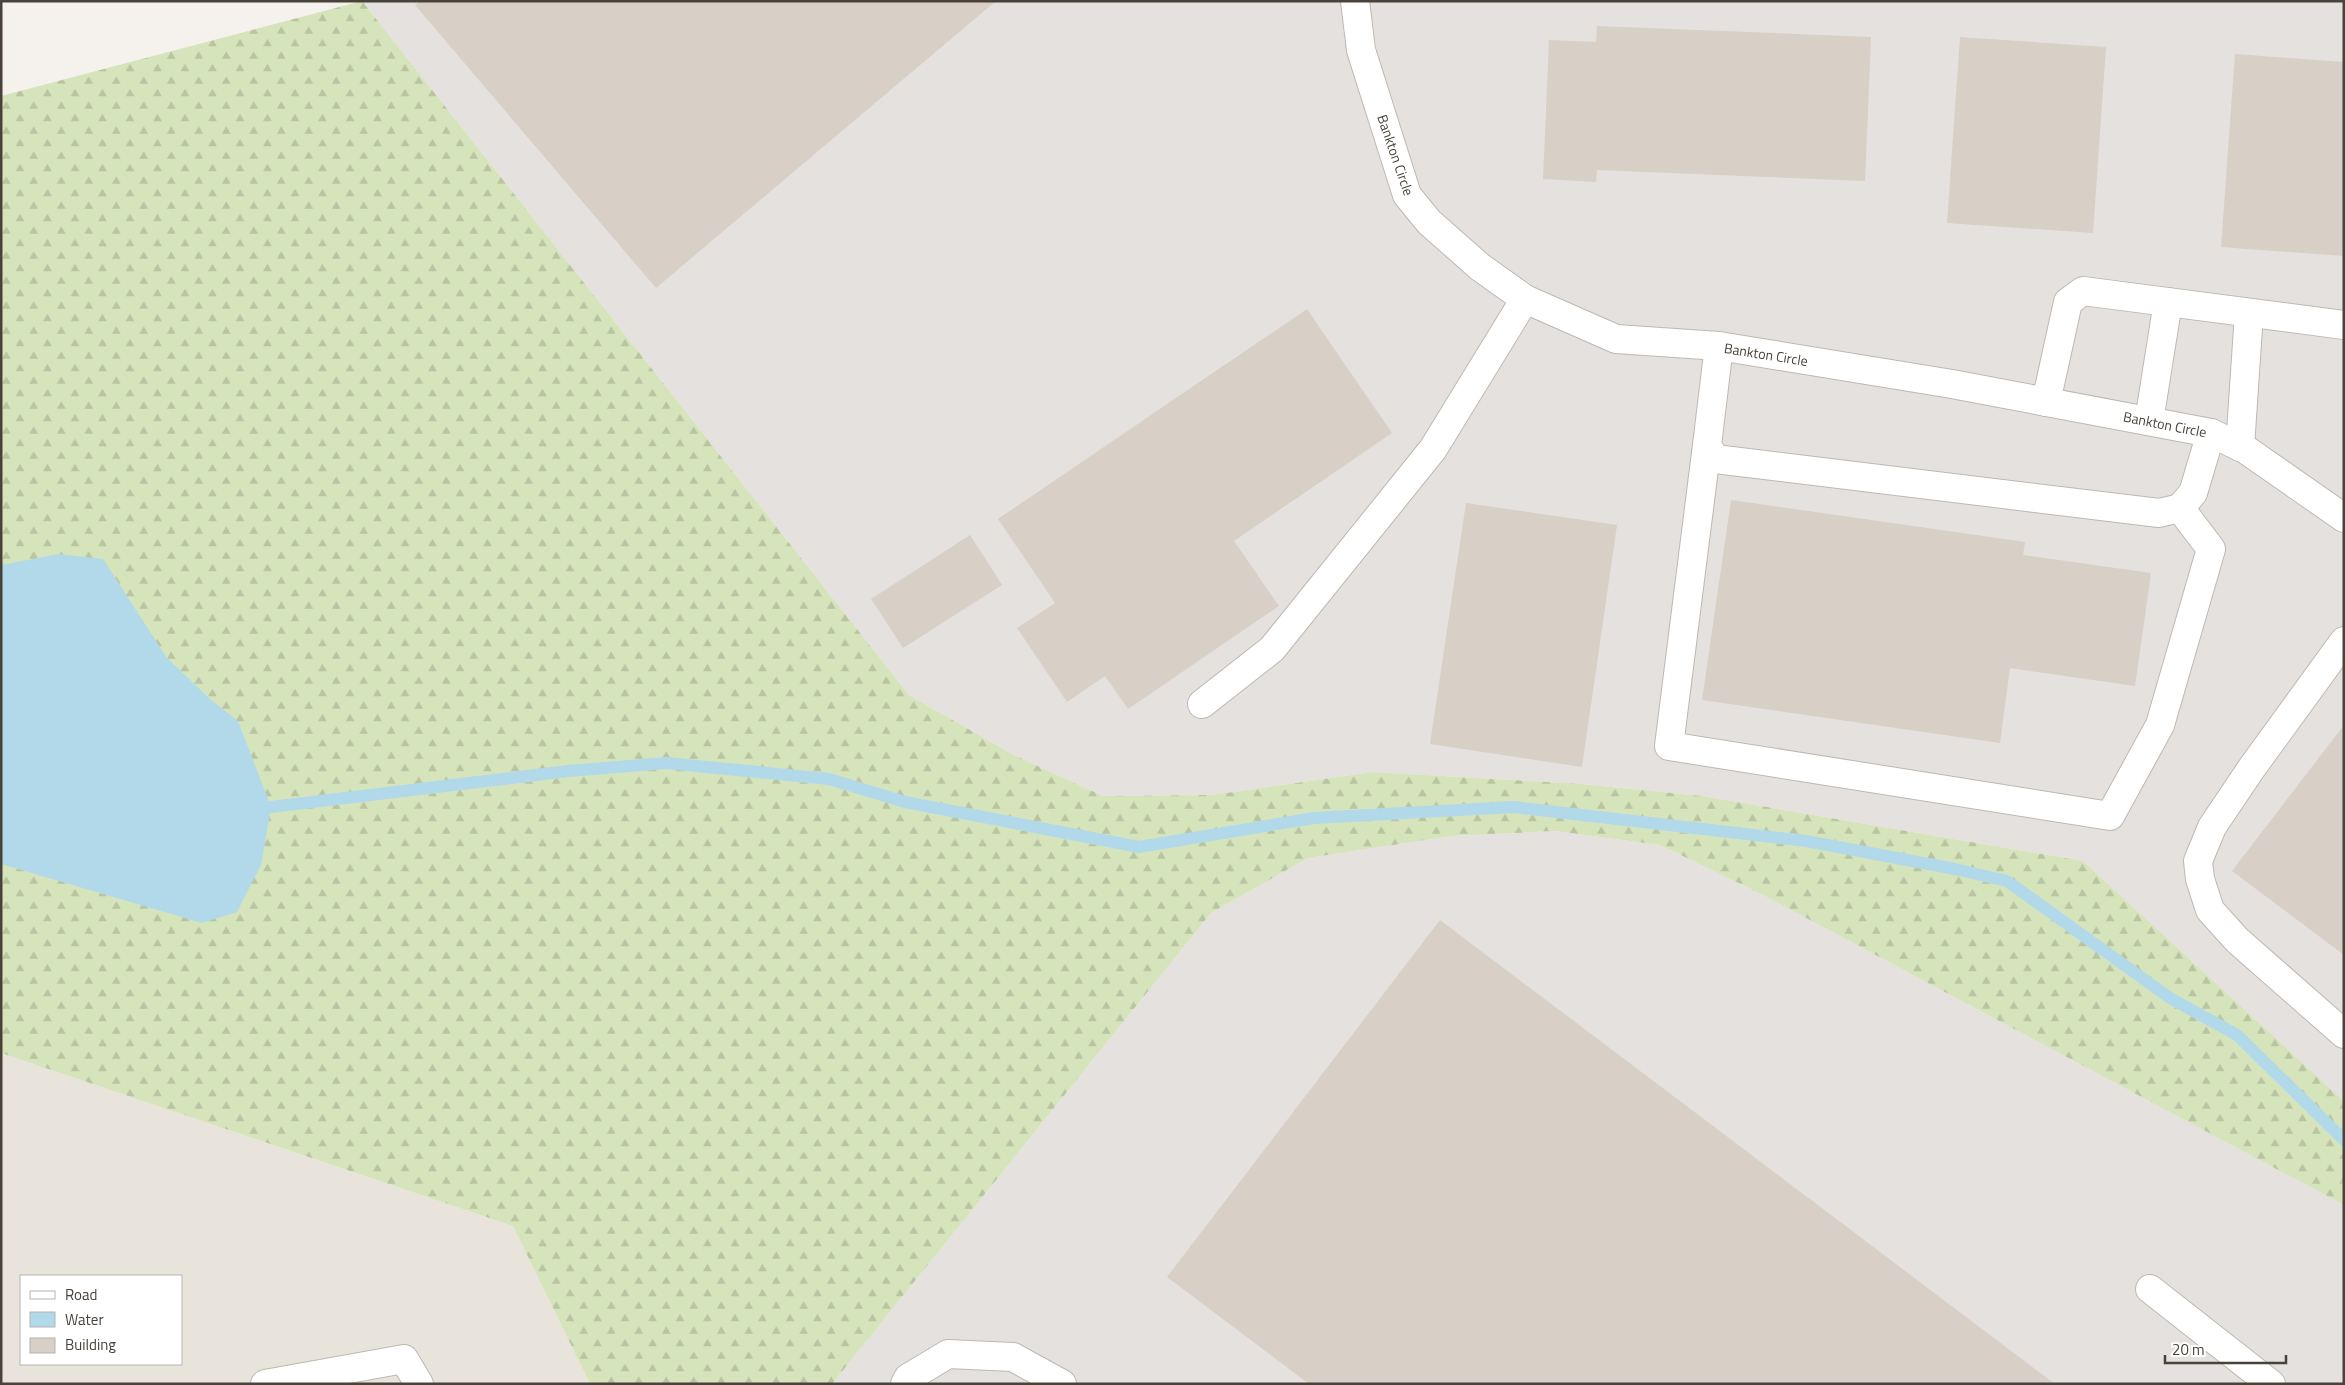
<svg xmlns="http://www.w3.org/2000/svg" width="2345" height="1385" font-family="'Titillium Web',sans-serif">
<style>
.residential{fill:#e8e3db;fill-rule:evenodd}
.industrial{fill:#e5e1de}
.forest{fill:url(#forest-firs)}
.water{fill:#b1d9ea}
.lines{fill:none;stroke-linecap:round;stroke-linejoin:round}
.stream{stroke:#b1d9ea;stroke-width:12}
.building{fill:#d8cfc6}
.minor-casing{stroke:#bfb8b0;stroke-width:30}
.minor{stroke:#fff;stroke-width:28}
.labels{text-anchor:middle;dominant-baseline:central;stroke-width:5;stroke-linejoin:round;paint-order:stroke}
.street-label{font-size:14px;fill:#49423b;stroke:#fff}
</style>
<defs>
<pattern id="forest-firs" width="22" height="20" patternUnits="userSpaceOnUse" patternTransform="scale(1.25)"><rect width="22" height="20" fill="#d6e4bb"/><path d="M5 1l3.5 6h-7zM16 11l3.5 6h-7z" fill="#b9c5a2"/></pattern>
</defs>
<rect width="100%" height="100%" fill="#f5f1ed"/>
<path class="residential" d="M 1,1053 L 513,1226 L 590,1384 L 1,1384 ZM 21,1276 L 181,1276 L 181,1364 L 21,1364 Z"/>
<g class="industrial">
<path d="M 362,1 L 2344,1 L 2344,1101 L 2083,861 L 1702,796 L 1581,784 L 1372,772 L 1212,795 L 1103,796 L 1012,754 L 909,695 Z"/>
<path d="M 1555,831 L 1660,845 L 1761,894 L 2344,1205 L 2344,1384 L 832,1384 L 1211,913 L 1308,858 L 1452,836 Z"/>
</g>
<path class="forest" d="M 362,1 L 909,695 L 1012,754 L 1103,796 L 1212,795 L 1372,772 L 1581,784 L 1702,796 L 2083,861 L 2344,1101 L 2344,1205 L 1761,894 L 1660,845 L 1555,831 L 1452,836 L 1308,858 L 1211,913 L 832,1384 L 590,1384 L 513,1226 L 1,1053 L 1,96 Z"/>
<path class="water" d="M 59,554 L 103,559 L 167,658 L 211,700 L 238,721 L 271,807 L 261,865 L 237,912 L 202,923 L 1,864 L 1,565 Z"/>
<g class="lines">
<path class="stream" d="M 271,807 L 569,771 L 666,763 L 829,779 L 905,802 L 1139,847 L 1314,818 L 1513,807 L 1806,841 L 1955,869 L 2007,881 L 2170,998 L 2237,1035 L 2344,1140"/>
</g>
<g class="building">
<path d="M 420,1 L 996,1 L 656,288 L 415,5 Z"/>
<path d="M 1597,26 L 1871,37 L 1865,181 L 1597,170 L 1596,182 L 1543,179 L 1549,40 L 1596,42 Z"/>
<path d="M 1960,37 L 2106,47 L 2093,233 L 1947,223 Z"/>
<path d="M 2235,54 L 2344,62 L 2344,256 L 2221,247 Z"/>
<path d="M 1307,309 L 1392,433 L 1234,541 L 1279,606 L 1128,709 L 1105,676 L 1067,702 L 1017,628 L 1055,603 L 998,519 Z"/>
<path d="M 1731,500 L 2025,542 L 2023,555 L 2151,573 L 2135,686 L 2010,668 L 2000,743 L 1702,700 Z"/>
<path d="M 1466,503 L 1617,525 L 1582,767 L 1430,744 Z"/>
<path d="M 970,535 L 1002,585 L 903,648 L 871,599 Z"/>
<path d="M 2344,725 L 2344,955 L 2232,871 Z"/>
<path d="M 1440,920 L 2055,1384 L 1309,1384 L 1167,1277 Z"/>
</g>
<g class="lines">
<defs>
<g id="minor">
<path d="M 1355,1 L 1361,50 L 1407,195 L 1429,222 L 1480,267 L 1525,299 L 1616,339 L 1719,346 L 1952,384 L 2211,433 L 2245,449 L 2344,518"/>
<path d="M 1719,346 L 1707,445 L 1715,459 L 2159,513 L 2180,508 L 2193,493 L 2211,433"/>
<path d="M 2046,402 L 2068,302 L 2083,291 L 2344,325"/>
<path d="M 2149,421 L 2168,302"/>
<path d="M 1707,445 L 1669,746 L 2110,816 L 2160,725 L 2211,549 L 2180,508"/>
<path d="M 2240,447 L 2249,313"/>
<path d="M 2344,641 L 2251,769 L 2212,827 L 2198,861 L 2200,879 L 2210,910 L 2237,940 L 2344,1034"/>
<path d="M 1202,704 L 1272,649 L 1433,449 L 1525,299"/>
<path d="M 2150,1289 L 2271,1384"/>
<path d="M 265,1384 L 404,1359 L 419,1384"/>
<path d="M 905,1384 L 908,1378 L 948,1354 L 1013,1357 L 1062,1384"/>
</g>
</defs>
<use href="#minor" class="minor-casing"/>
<use href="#minor" class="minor"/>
</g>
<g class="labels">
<g class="street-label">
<text transform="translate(1396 155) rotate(71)">Bankton Circle</text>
<text transform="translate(1766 354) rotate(9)">Bankton Circle</text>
<text transform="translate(2165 424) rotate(11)">Bankton Circle</text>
</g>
</g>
<rect width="2345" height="1385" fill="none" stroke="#49423b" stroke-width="5"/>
<rect x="20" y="1275" width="162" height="90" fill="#ffffff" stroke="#b6b3b1"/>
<rect x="30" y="1291" width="25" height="8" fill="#ffffff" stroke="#b6b3b1"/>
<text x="65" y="1300" font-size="15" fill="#49423b">Road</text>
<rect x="30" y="1312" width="25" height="15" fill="#b1d9ea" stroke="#b6b3b1"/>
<text x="65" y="1325" font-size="15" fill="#49423b">Water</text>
<rect x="30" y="1338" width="25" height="15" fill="#d8cfc6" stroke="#b6b3b1"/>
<text x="65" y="1350" font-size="15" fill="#49423b">Building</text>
<path d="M2165 1355v8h121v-8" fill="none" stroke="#49423b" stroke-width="2.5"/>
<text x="2172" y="1355" font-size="15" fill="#49423b" stroke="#ffffff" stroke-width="4" paint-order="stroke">20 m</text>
</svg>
